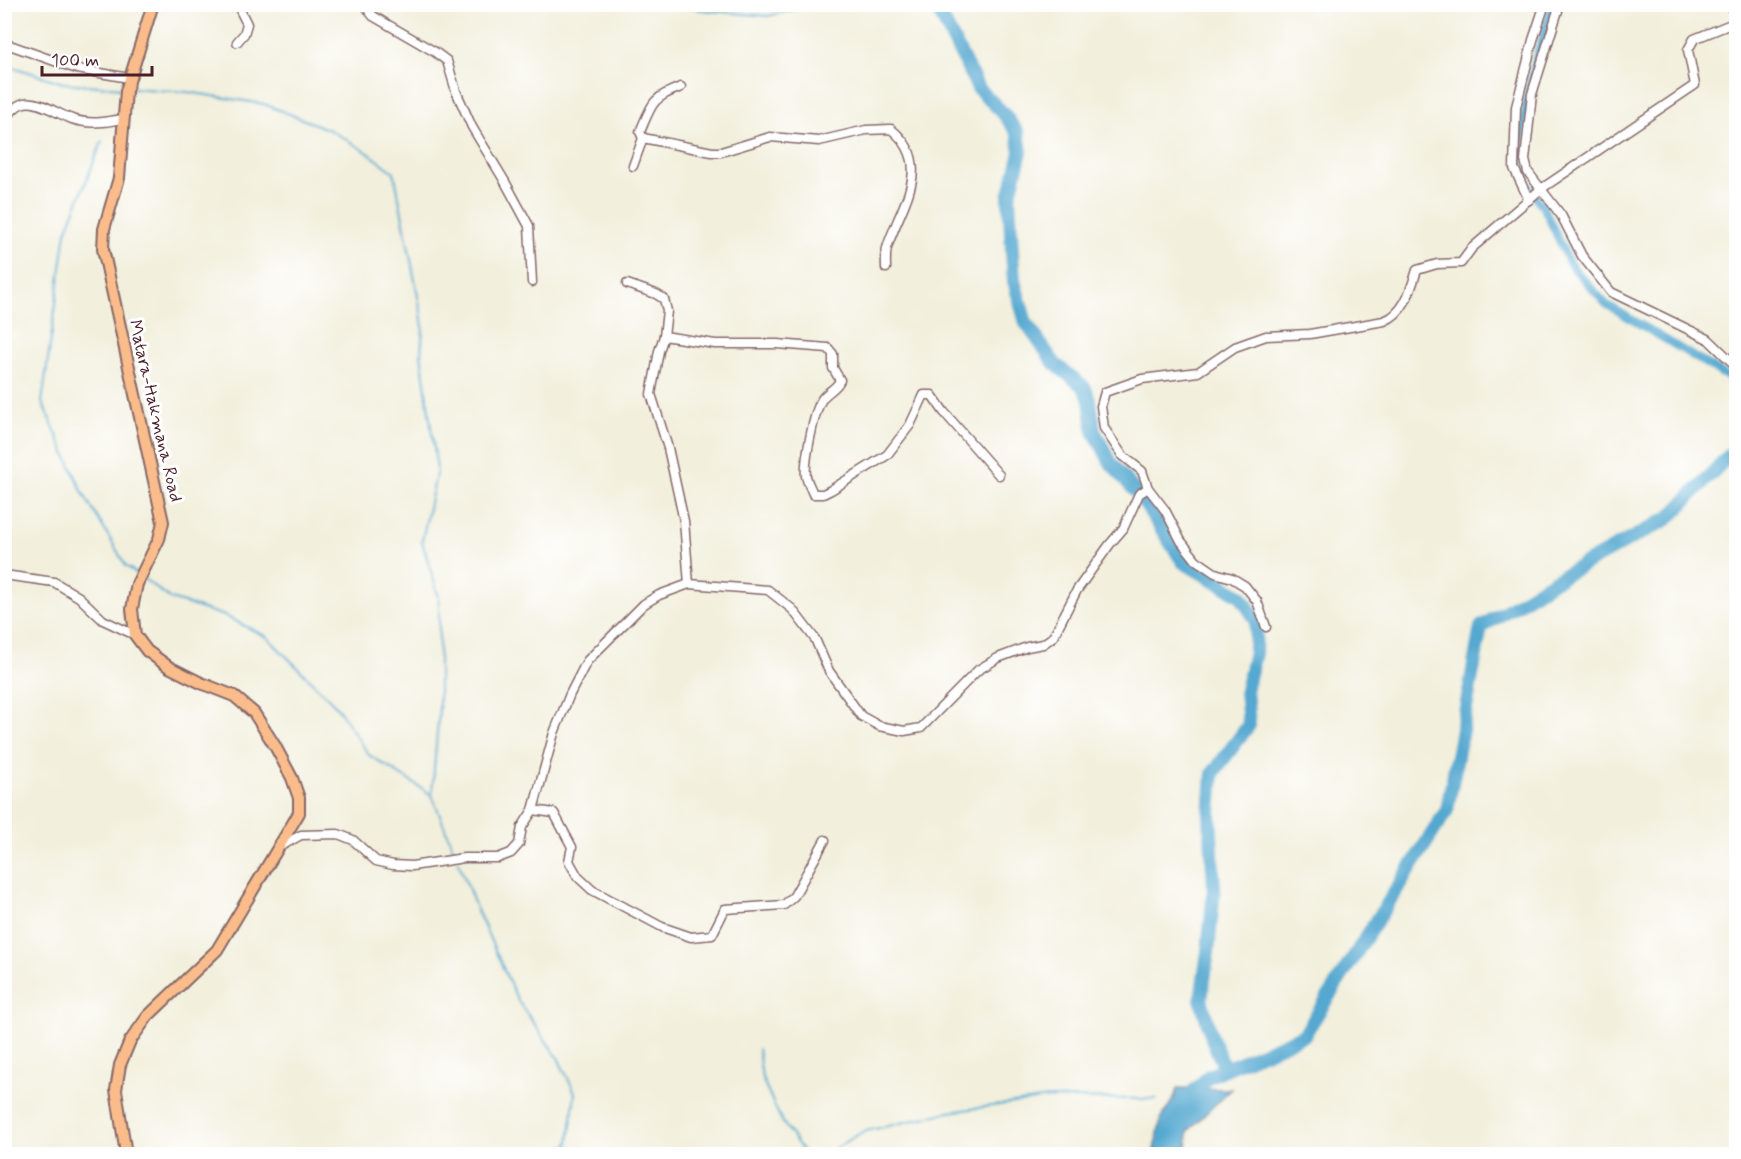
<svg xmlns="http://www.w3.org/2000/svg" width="1741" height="1159" font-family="Mynerve,sans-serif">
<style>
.water{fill:#55a8d0;stroke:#50647e;stroke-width:1.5}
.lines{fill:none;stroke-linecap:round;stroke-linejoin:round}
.stream{stroke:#55a8d0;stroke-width:2}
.canal{stroke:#55a8d0;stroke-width:8}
.river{stroke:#55a8d0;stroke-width:14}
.minor-casing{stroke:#856869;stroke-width:11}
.major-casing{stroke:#856869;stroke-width:14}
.minor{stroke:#fff;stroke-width:8}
.major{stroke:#fabc8b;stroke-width:10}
.labels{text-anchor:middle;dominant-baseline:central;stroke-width:6;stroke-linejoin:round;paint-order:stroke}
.street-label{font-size:18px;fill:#4a1f2b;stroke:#fff}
</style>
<rect width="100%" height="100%" fill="#fff"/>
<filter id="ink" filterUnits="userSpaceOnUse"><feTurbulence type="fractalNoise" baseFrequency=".0167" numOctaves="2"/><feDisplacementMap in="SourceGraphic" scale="12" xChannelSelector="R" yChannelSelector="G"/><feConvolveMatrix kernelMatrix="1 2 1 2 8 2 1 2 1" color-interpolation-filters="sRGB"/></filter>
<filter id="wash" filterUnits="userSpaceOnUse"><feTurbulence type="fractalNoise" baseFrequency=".008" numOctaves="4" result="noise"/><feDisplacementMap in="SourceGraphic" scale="24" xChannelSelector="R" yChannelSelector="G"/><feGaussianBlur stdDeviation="1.35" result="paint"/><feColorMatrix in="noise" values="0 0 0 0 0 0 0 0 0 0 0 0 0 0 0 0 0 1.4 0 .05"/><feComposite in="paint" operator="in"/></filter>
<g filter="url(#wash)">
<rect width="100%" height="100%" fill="#f2efdc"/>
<path class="water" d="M 1177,1088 L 1231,1089 L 1188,1131 L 1187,1154 L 1153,1154 L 1161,1119 L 1175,1096 Z"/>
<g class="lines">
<g class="stream">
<path d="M 689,4 L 701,10 L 768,16 L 818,4"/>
<path d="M 4,68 L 16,68 L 63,83 L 122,88"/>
<path d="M 131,88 L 187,92 L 264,104 L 330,130 L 367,152 L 394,172 L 421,312 L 423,328 L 421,354 L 437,470 L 422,541 L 439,598 L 439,708 L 432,795 L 456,856"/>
<path d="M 102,141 L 66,232 L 42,402 L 83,493 L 126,566 L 137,574"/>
<path d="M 144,579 L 171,599 L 225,616 L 267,637 L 336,706 L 369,755 L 432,795"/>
<path d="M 458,861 L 476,908 L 518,1001 L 558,1058 L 575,1093 L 569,1142 L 564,1154"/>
<path d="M 758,1049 L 762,1078 L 781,1120 L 805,1154"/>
<path d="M 827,1154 L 862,1132 L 949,1112 L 1049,1098 L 1157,1099"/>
</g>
<path class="canal" d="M 1553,4 L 1536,58 L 1527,97 L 1520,148 L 1520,163 L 1527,185 L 1545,210 L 1570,264 L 1606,304 L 1736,382"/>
<g class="river">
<path d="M 935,4 L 978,88 L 1003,113 L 1018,133 L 1021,152 L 1009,197 L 1012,251 L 1014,281 L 1026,323 L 1055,364 L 1084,387 L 1090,400 L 1094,431 L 1111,463 L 1135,491"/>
<path d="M 1143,501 L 1183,562 L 1241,596 L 1256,620 L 1255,653 L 1246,690 L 1249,725 L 1213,773 L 1210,815 L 1214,889 L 1208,952 L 1201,999 L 1212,1039 L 1225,1069"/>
<path d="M 1183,1102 L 1209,1076 L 1304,1035 L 1447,810 L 1481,627 L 1552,582 L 1669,518 L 1736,448"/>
</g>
</g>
</g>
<g filter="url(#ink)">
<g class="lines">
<defs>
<g id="minor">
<path d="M 364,4 L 373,16 L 435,52 L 447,61 L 456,91 L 472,127 L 504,180 L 529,226 L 532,282"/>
<path d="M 1731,4 L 1736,17"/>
<path d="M 1736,22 L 1694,39 L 1688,50 L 1695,85 L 1541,189 L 1561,215 L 1582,256 L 1611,292 L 1708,339 L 1736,366"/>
<path d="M 237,42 L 244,34 L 247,24 L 237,4"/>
<path d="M 4,43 L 77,69 L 129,78"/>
<path d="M 4,124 C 22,85 45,109 72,119 C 89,125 106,122 123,119"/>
<path d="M 643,138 L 640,132 C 652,104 651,98 681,87"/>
<path d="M 633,166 L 643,138 L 712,152 L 721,152 L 770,137 L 819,141 L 866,130 L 891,129 C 935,164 901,205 888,245 C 885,252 886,261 886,268"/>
<path d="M 1529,200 L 1514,168 L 1516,107 L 1533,40 L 1545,4"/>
<path d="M 627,284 L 656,294 L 664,299 L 667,311 L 664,336 L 659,351 L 651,394 L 668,448 L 684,521 L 689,584"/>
<path d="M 664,336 L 715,344 L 777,344 L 828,348 L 833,354 L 833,368 L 840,380 C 836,390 825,392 821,401 C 814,413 804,462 806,476 C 807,482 811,488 813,494 L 823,494 L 831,490 L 887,455 L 910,425 L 924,395 L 932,395 L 944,412 L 999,475"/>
<path d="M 4,575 L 54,582 L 79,597 L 103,620 L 135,635"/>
<path d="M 1266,627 L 1257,601 L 1245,586 L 1232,578 L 1215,573 L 1196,560 L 1181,541 L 1165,510 L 1148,488 L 1142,471 L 1122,455 L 1104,428 L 1101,406 L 1105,392 L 1142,379 L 1198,372 L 1235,347 L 1266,336 L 1310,334 L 1384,321 C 1405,313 1411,289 1417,270 L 1437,264 L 1461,263 L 1472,248 L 1541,189 L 1528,172 L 1525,160 L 1532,94 L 1560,4"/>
<path d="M 533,810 L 554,813 L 572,847 L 569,861 L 578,877 L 592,890 L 662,927 L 691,937 L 712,935 L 725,909 L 784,905 L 794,896 L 825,840"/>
<path d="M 281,846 L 301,835 L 338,834 L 353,840 L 376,861 L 393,865 L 412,866 L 464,858 L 498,858 L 511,853 L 519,844 L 522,827 L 533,810 L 554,733 L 570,694 L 587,661 L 644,604 L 659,595 L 689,584 L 768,590 L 792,609 L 815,639 L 829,671 L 861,716 L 879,726 L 904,731 L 921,728 L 978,670 L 998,658 L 1027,647 L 1043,644 L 1053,637 L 1077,590 L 1110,544 L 1123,529 L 1139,494 L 1148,488"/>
</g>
<path id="major" d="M 126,1154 L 116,1090 L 120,1065 L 130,1041 L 148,1016 L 217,950 L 299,813 L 299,798 L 292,778 L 275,746 L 254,713 L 234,696 L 201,683 L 169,667 L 147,651 L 135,635 L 132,609 L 137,584 L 159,539 L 163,522 L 103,249 L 104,229 L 119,178 L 126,91 L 153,4"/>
</defs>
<use href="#minor" class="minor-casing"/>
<use href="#major" class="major-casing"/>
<use href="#minor" class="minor"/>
<use href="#major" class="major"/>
</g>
</g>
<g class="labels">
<g class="street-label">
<text transform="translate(155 411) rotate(77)">Matara-Hakmana Road</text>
</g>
</g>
<rect width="1741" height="1159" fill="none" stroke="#fff" stroke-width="24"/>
<path d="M42 66v9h110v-9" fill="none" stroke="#4a1f2b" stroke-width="3"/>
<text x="51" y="66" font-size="18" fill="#4a1f2b" stroke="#ffffff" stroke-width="4.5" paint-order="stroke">100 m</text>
</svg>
